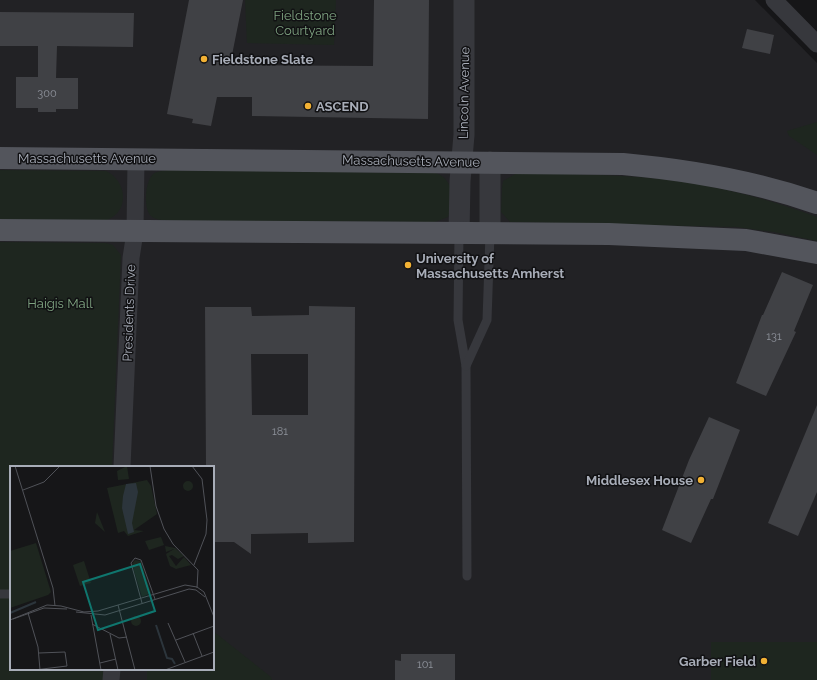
<svg xmlns="http://www.w3.org/2000/svg" width="817" height="680" font-family="Raleway,sans-serif">
<style>
.built{fill:#222225;fill-rule:evenodd}
.green{fill:#1e261f}
.building{fill:#404145;fill-rule:evenodd}
.lines{fill:none;stroke-linecap:round;stroke-linejoin:round}
.service{stroke:#37383d;stroke-width:9}
.minor{stroke:#37383d;stroke-width:17}
.tertiary{stroke:#37383d;stroke-width:21}
.primary{stroke:#53555c;stroke-width:22}
.poi-dot{fill:#f2b134;stroke:#111113;stroke-width:1.5}
.labels{text-anchor:middle;dominant-baseline:central;stroke-width:3;stroke-linejoin:round;paint-order:stroke}
.number-label{font-size:11px;fill:#8e929b}
.park-label{font-size:13px;fill:#7fa381;stroke:#111113}
.poi-label{font-size:13px;font-weight:bold;fill:#a8adb8;stroke:#111113;text-anchor:start}
.street-label{font-size:13px;fill:#a8adb8;stroke:#111113}
.inset-river{fill:none;stroke:#2c353c;stroke-width:2}
.inset-road{fill:none;stroke:#505258;stroke-width:1}
.view{fill:#0f766e;fill-opacity:0.15;stroke:#0f766e;stroke-width:2}
.inset-edge{fill:none;stroke:#a8adb8;stroke-width:2}
</style>
<rect width="100%" height="100%" fill="#161618"/>
<path class="built" d="M 0,0 L 755,0 L 817,63 L 817,680 L 0,680 ZM 11,467 L 213,467 L 213,669 L 11,669 Z"/>
<g class="green">
<path d="M 245,0 L 336,0 L 334,45 L 247,43 Z"/>
<path d="M 817,122 L 817,155 L 789,136 L 787,131 Z"/>
<path d="M 0,170 L 106,171 C 127,181 130,211 107,220 L 0,220 Z"/>
<path d="M 168,170 L 436,173 C 454,179 454,201 448,217 L 435,222 L 169,221 C 163,220 155,220 151,216 C 143,208 145,182 153,174 C 157,171 163,171 168,170 Z"/>
<path d="M 517,173 C 573,174 629,174 684,182 C 730,189 774,201 817,217 L 817,241 L 774,232 L 736,227 L 510,222 L 501,212 L 502,188 L 503,181 Z"/>
<path d="M 0,242 L 106,243 L 113,245 L 121,255 L 112,467 L 11,467 L 11,669 L 103,669 L 103,680 L 0,680 Z"/>
<path d="M 213,631 L 271,677 L 272,680 L 147,680 L 147,669 L 213,669 Z"/>
<rect x="711" y="642" width="106" height="38"/>
</g>
<g class="building">
<path d="M 189,0 L 243,0 L 230,65 L 373,66 L 374,0 L 429,0 L 428,119 L 252,116 L 252,97 L 217,97 L 211,126 L 192,123 L 193,119 L 167,114 Z"/>
<path d="M 0,12 L 134,13 L 133,47 L 57,46 L 56,78 L 78,78 L 78,109 L 56,109 L 56,112 L 38,112 L 38,108 L 16,108 L 16,77 L 38,77 L 38,46 L 0,46 Z"/>
<path d="M 747,29 L 774,35 L 770,54 L 742,48 Z"/>
<path d="M 782,272 L 813,285 L 794,331 L 796,332 L 766,396 L 736,383 L 762,315 L 763,315 Z"/>
<path d="M 309,306 L 355,307 L 354,542 L 308,543 L 308,533 L 251,534 L 251,554 L 234,542 L 213,542 L 213,467 L 206,467 L 205,307 L 251,307 L 252,316 L 309,315 ZM 251,354 L 308,354 L 308,415 L 252,415 Z"/>
<path d="M 817,405 L 817,492 L 798,536 L 768,523 Z"/>
<path d="M 709,417 L 740,430 L 713,499 L 711,499 L 691,543 L 662,530 L 689,460 Z"/>
<path d="M 401,654 L 455,654 L 455,680 L 395,680 L 395,660 L 401,661 Z"/>
</g>
<g class="lines">
<g class="service">
<path d="M 459,234 L 458,320 L 466,366 L 467,576"/>
<path d="M 466,366 L 487,320 L 490,234"/>
<path d="M 0,594 L 11,594"/>
</g>
<g class="minor">
<path d="M 774,0 L 817,44"/>
<path d="M 122,467 L 131,258 L 135,232 L 136,159"/>
<path d="M 111,680 L 112,669"/>
</g>
<g class="tertiary">
<path d="M 459,234 L 460,181 L 464,135 L 464,0"/>
<path d="M 490,234 L 490,162"/>
</g>
<g class="primary">
<path d="M 0,158 L 623,164 C 689,170 754,181 817,203"/>
<path d="M 0,230 L 609,234 L 746,240 L 817,253"/>
</g>
</g>
<g class="poi-dot">
<circle cx="204" cy="59" r="4"/>
<circle cx="308" cy="106" r="4"/>
<circle cx="408" cy="265" r="4"/>
<circle cx="701" cy="480" r="4"/>
<circle cx="764" cy="661" r="4"/>
</g>
<g class="labels">
<g class="number-label">
<text x="47" y="93">300</text>
<text x="774" y="336">131</text>
<text x="280" y="431">181</text>
<text x="425" y="664">101</text>
</g>
<g class="park-label">
<text x="305" y="15">Fieldstone<tspan x="305" dy="15">Courtyard</tspan></text>
<text x="60" y="303">Haigis Mall</text>
</g>
<g class="poi-label">
<text x="212" y="59">Fieldstone Slate</text>
<text x="316" y="106">ASCEND</text>
<text x="416" y="258">University of<tspan x="416" dy="15">Massachusetts Amherst</tspan></text>
<text x="693" y="480" text-anchor="end">Middlesex House</text>
<text x="756" y="661" text-anchor="end">Garber Field</text>
</g>
<g class="street-label">
<text transform="translate(464 93) rotate(-89)">Lincoln Avenue</text>
<text x="87" y="158">Massachusetts Avenue</text>
<text transform="translate(411 161) rotate(1)">Massachusetts Avenue</text>
<text transform="translate(129 313) rotate(-88)">Presidents Drive</text>
</g>
</g>
<g transform="translate(10 466)">
<rect width="204" height="204" fill="#161618"/>
<path d="M 117,0 L 119,13 L 108,14 L 107,5 ZM 137,14 L 141,20 L 147,48 L 124,64 L 134,65 L 118,70 L 114,65 L 108,67 L 97,22 ZM173 20a5 5 0 1 1 10 0a5 5 0 1 1-10 0ZM 87,46 L 95,66 L 85,57 ZM 151,71 L 154,79 L 139,84 L 135,75 ZM 26,77 L 41,126 L 38,129 L 0,142 L 0,85 ZM 155,80 L 165,82 L 174,90 L 168,93 L 162,89 L 159,90 L 166,100 L 174,91 L 181,99 L 166,103 L 160,100 L 156,88 L 164,83 L 156,86 ZM 125,94 L 131,95 L 141,127 L 132,131 L 122,98 ZM 74,95 L 81,117 L 70,120 L 63,99 ZM121 155a5 5 0 1 1 10 0a5 5 0 1 1-10 0Z" fill="#1e261f"/>
<path d="M 126,17 L 128,26 L 122,57 L 124,66 L 118,68 L 112,42 L 113,30 L 116,18 Z" fill="#2c353c"/>
<path class="inset-river" d="M 0,147 L 26,136M 146,159 L 157,192 L 162,193 L 165,198"/>
<path class="inset-road" d="M 5,0 L 43,122 L 45,140M 140,0 L 146,40 L 154,63 L 163,78 L 188,104 L 187,122M 182,0 L 192,13 L 197,54 L 196,68 L 184,99M 13,24 L 34,16 L 50,0M 132,137 L 121,97 L 125,92 L 131,94 L 145,133M 108,139 L 125,204M 66,146 L 95,149 L 179,123 L 186,124 L 195,131M 18,147 L 28,181 L 30,204M 81,149 L 91,204M 3,153 L 34,142 L 57,143M 0,154 L 37,139 L 51,140 L 74,146 L 88,145 L 175,119 L 187,121 L 194,126 L 204,151M 158,157 L 175,196M 82,158 L 109,172 L 117,171M 183,167 L 192,190M 100,168 L 108,204M 166,174 L 204,160M 90,197 L 106,193M 24,204 L 57,200 L 55,186 L 29,187M 155,204 L 204,186"/>
<path class="view" d="M 130,98 L 145,145 L 88,164 L 73,116 Z"/>
<rect width="204" height="204" class="inset-edge"/>
</g>
</svg>
